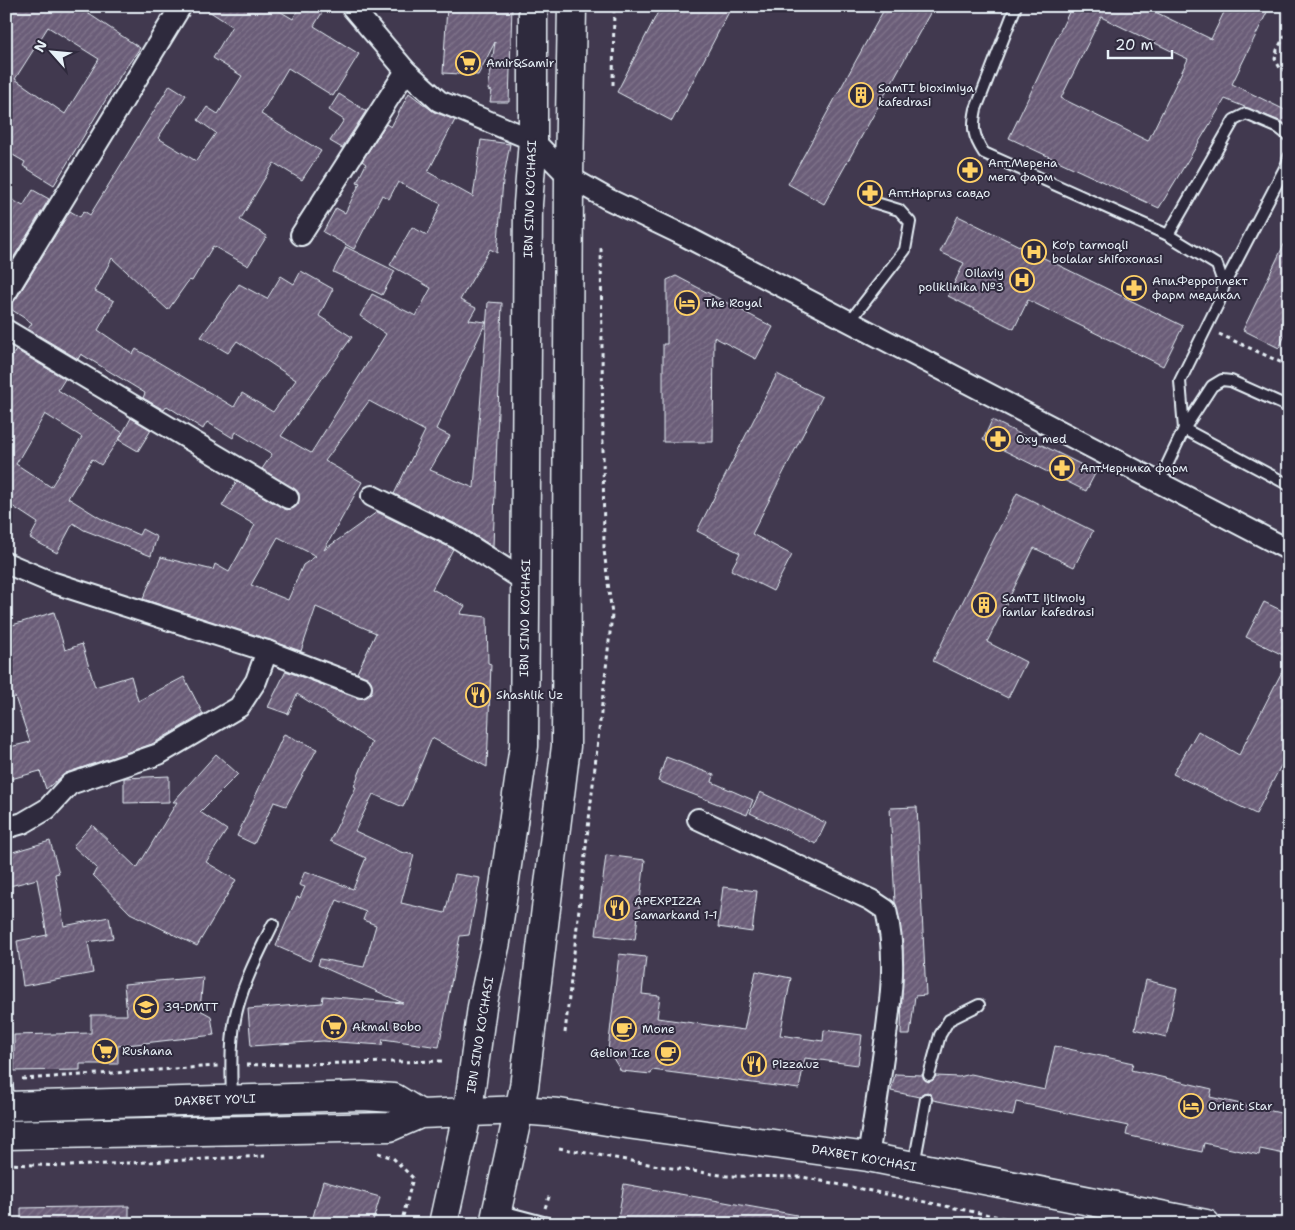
<svg xmlns="http://www.w3.org/2000/svg" width="1295" height="1230" font-family="'Shantell Sans',sans-serif">
<style>
.building{fill:url(#building-hatch);stroke:#e8f1f8;fill-rule:evenodd}
.lines{fill:none;stroke-linecap:round;stroke-linejoin:round}
.lane-casing{stroke:#e8f1f8;stroke-width:14}
.street-casing{stroke:#e8f1f8;stroke-width:24}
.secondary-casing{stroke:#e8f1f8;stroke-width:31}
.primary-casing{stroke:#e8f1f8;stroke-width:31}
.path{stroke:#e8f1f8;stroke-width:3;stroke-dasharray:4 4;stroke-linecap:butt}
.lane{stroke:#2f2a3d;stroke-width:10}
.street{stroke:#2f2a3d;stroke-width:20}
.secondary{stroke:#2f2a3d;stroke-width:28}
.primary{stroke:#2f2a3d;stroke-width:28}
.labels{text-anchor:middle;dominant-baseline:central;stroke-width:4;stroke-linejoin:round;paint-order:stroke}
.poi-label{font-size:12px;fill:#e8f1f8;stroke:#2f2a3d;text-anchor:start}
.street-label{font-size:12px;fill:#e8f1f8;stroke:#2f2a3d}
</style>
<defs>
<pattern id="building-hatch" width="6" height="6" patternUnits="userSpaceOnUse" patternTransform="scale(1.25)"><rect width="6" height="6" fill="#6b5d78"/><path d="M-1 1l2-2M0 6l6-6M5 7l2-2" fill="none" stroke="#80758c"/></pattern>
</defs>
<rect width="100%" height="100%" fill="#41394f"/>
<filter id="ink" filterUnits="userSpaceOnUse"><feTurbulence type="fractalNoise" baseFrequency=".02" numOctaves="2"/><feDisplacementMap in="SourceGraphic" scale="10" xChannelSelector="R" yChannelSelector="G"/><feConvolveMatrix kernelMatrix="1 2 1 2 8 2 1 2 1" color-interpolation-filters="sRGB"/></filter>
<g filter="url(#ink)">
<g class="building">
<path d="M 13,6 L 77,6 L 140,48 L 122,73 L 54,185 L 23,166 L 25,162 L 6,151 L 6,16 ZM 48,27 L 99,59 L 65,114 L 15,79 Z"/>
<path d="M 201,6 L 271,6 L 293,19 L 300,6 L 326,6 L 314,26 L 359,54 L 333,96 L 288,68 L 261,114 L 321,151 L 302,180 L 274,163 L 240,220 L 267,236 L 248,266 L 213,246 L 192,281 L 189,280 L 168,310 L 112,258 L 95,291 L 114,301 L 98,330 L 133,354 L 136,349 L 234,407 L 242,393 L 273,412 L 296,380 L 237,341 L 228,353 L 201,337 L 239,284 L 267,299 L 281,276 L 294,284 L 301,271 L 333,289 L 319,316 L 352,337 L 281,436 L 311,453 L 386,334 L 360,316 L 372,294 L 416,316 L 431,288 L 390,265 L 412,227 L 427,235 L 441,204 L 398,182 L 389,199 L 382,195 L 354,249 L 323,232 L 336,208 L 345,213 L 360,183 L 357,182 L 366,164 L 362,161 L 386,124 L 391,127 L 409,93 L 434,112 L 455,120 L 428,172 L 473,197 L 481,140 L 510,144 L 503,181 L 497,253 L 490,249 L 460,300 L 476,308 L 469,320 L 486,322 L 436,429 L 450,436 L 430,470 L 474,488 L 488,302 L 502,303 L 493,547 L 464,528 L 394,494 L 425,431 L 369,401 L 325,461 L 362,482 L 324,550 L 377,512 L 453,549 L 432,589 L 465,606 L 460,614 L 487,617 L 488,663 L 491,664 L 487,767 L 432,738 L 403,807 L 373,794 L 355,831 L 401,852 L 414,855 L 401,903 L 445,913 L 455,874 L 480,878 L 469,935 L 460,936 L 439,1047 L 383,1039 L 382,1045 L 323,1041 L 251,1046 L 248,1009 L 322,1003 L 323,996 L 403,1003 L 318,965 L 320,959 L 364,967 L 376,925 L 363,920 L 366,912 L 337,900 L 310,961 L 276,946 L 297,897 L 300,898 L 305,887 L 299,885 L 305,871 L 353,889 L 366,858 L 330,841 L 356,787 L 354,786 L 372,742 L 297,694 L 288,714 L 268,707 L 286,671 L 357,698 L 368,696 L 372,691 L 370,680 L 357,673 L 376,633 L 316,607 L 301,651 L 143,599 L 161,557 L 213,570 L 215,564 L 229,572 L 255,525 L 222,506 L 237,481 L 287,510 L 298,504 L 299,493 L 262,469 L 272,454 L 236,432 L 233,438 L 207,422 L 203,429 L 167,406 L 164,410 L 143,398 L 145,393 L 81,354 L 78,359 L 28,329 L 32,323 L 6,306 L 16,299 L 70,211 L 80,217 L 84,211 L 90,215 L 170,85 L 186,95 L 158,138 L 196,161 L 216,133 L 198,120 L 207,107 L 218,114 L 242,76 L 213,58 L 232,26 ZM 278,537 L 316,556 L 303,565 L 288,600 L 251,585 Z"/>
<path d="M 447,6 L 512,6 L 509,102 L 490,102 L 492,91 L 488,90 L 495,42 L 478,75 L 443,73 Z"/>
<path d="M 661,6 L 732,6 L 672,121 L 617,92 Z"/>
<path d="M 886,6 L 934,6 L 824,204 L 788,184 Z"/>
<path d="M 1072,6 L 1143,6 L 1211,39 L 1227,6 L 1270,6 L 1232,84 L 1289,112 L 1289,127 L 1282,122 L 1225,99 L 1159,208 L 1009,138 ZM 1101,17 L 1188,59 L 1148,141 L 1061,98 Z"/>
<path d="M 339,94 L 366,111 L 342,148 L 330,141 L 344,120 L 329,110 Z"/>
<path d="M 33,190 L 49,199 L 6,270 L 6,196 L 23,206 Z"/>
<path d="M 958,216 L 1183,326 L 1163,366 L 1028,300 L 1014,329 L 948,296 L 964,263 L 940,252 Z"/>
<path d="M 1289,234 L 1289,327 L 1279,348 L 1243,330 Z"/>
<path d="M 346,247 L 395,271 L 382,295 L 333,272 Z"/>
<path d="M 676,276 L 773,327 L 756,359 L 714,337 L 713,442 L 663,442 L 663,344 L 667,344 L 667,280 Z"/>
<path d="M 16,350 L 65,379 L 58,390 L 123,433 L 101,465 L 92,459 L 68,498 L 100,518 L 139,535 L 142,529 L 157,537 L 151,556 L 84,530 L 73,523 L 57,553 L 30,538 L 38,523 L 6,502 L 6,366 ZM 45,414 L 82,437 L 51,487 L 16,464 Z"/>
<path d="M 777,374 L 822,397 L 752,534 L 792,555 L 773,591 L 731,570 L 740,553 L 697,531 Z"/>
<path d="M 131,418 L 151,430 L 138,451 L 119,440 Z"/>
<path d="M 992,420 L 1096,472 L 1086,491 L 983,440 Z"/>
<path d="M 1017,493 L 1093,531 L 1074,567 L 1034,548 L 987,642 L 1026,662 L 1008,698 L 933,661 Z"/>
<path d="M 1264,602 L 1289,614 L 1289,750 L 1256,814 L 1173,774 L 1198,731 L 1239,755 L 1289,658 L 1246,637 Z"/>
<path d="M 54,612 L 65,650 L 82,644 L 95,687 L 131,676 L 138,701 L 184,677 L 203,714 L 152,744 L 66,773 L 46,789 L 40,771 L 11,779 L 6,763 L 6,748 L 30,742 L 15,697 L 6,699 L 6,627 Z"/>
<path d="M 284,734 L 317,749 L 286,806 L 274,802 L 254,844 L 237,836 Z"/>
<path d="M 216,754 L 238,774 L 200,812 L 227,830 L 206,862 L 236,880 L 197,946 L 130,913 L 93,875 L 97,868 L 73,846 L 92,825 L 137,868 L 177,802 L 173,802 Z"/>
<path d="M 666,757 L 714,775 L 712,782 L 753,800 L 747,815 L 658,781 Z"/>
<path d="M 169,776 L 169,802 L 124,803 L 124,778 Z"/>
<path d="M 760,792 L 826,823 L 816,844 L 750,813 Z"/>
<path d="M 917,807 L 926,995 L 915,996 L 910,1035 L 901,1035 L 903,944 L 895,902 L 890,808 Z"/>
<path d="M 50,841 L 59,873 L 55,874 L 64,926 L 109,917 L 113,938 L 88,942 L 93,973 L 23,986 L 17,941 L 47,935 L 37,879 L 6,887 L 6,854 Z"/>
<path d="M 606,855 L 645,860 L 635,940 L 596,935 Z"/>
<path d="M 723,887 L 757,891 L 752,932 L 718,927 Z"/>
<path d="M 619,954 L 646,957 L 642,994 L 660,996 L 657,1018 L 744,1030 L 756,971 L 791,978 L 780,1035 L 823,1041 L 824,1030 L 862,1035 L 858,1065 L 805,1058 L 799,1089 L 652,1070 L 651,1074 L 621,1071 L 608,1050 Z"/>
<path d="M 203,977 L 200,1010 L 211,1016 L 214,1035 L 118,1046 L 118,1064 L 80,1064 L 80,1070 L 14,1071 L 14,1035 L 91,1033 L 91,1015 L 127,1015 L 124,984 Z"/>
<path d="M 1146,980 L 1177,988 L 1166,1037 L 1135,1029 Z"/>
<path d="M 1055,1046 L 1133,1063 L 1131,1070 L 1212,1089 L 1210,1097 L 1289,1115 L 1289,1155 L 1260,1149 L 1259,1155 L 1204,1143 L 1202,1152 L 1126,1135 L 1128,1126 L 1016,1102 L 1013,1116 L 933,1100 L 928,1092 L 923,1093 L 919,1097 L 891,1091 L 895,1074 L 922,1075 L 928,1082 L 933,1080 L 936,1076 L 959,1077 L 971,1074 L 1045,1090 Z"/>
<path d="M 323,1181 L 380,1197 L 372,1224 L 311,1224 Z"/>
<path d="M 624,1184 L 797,1215 L 796,1224 L 617,1224 Z"/>
<path d="M 129,1206 L 129,1224 L 21,1224 L 21,1208 Z"/>
</g>
<g class="lines">
<defs>
<g id="lane">
<path d="M 1016,6 L 976,109 C 972,128 973,136 984,153 L 1168,235 L 1217,265 L 1224,285 L 1219,302 L 1180,381 L 1184,429"/>
<path d="M 1168,235 L 1234,120 L 1246,114 L 1279,128 L 1289,136"/>
<path d="M 1224,285 L 1287,164 L 1289,157"/>
<path d="M 850,321 L 905,250 L 910,222 L 899,210 L 873,202"/>
<path d="M 1184,429 L 1289,485"/>
<path d="M 1159,482 L 1184,429 L 1212,386 L 1222,380 L 1231,381 L 1289,407"/>
<path d="M 929,1075 L 940,1035 L 949,1020 L 979,1005"/>
<path d="M 6,1077 L 9,1105"/>
<path d="M 232,1098 C 231,1068 230,1034 238,1006 C 246,977 260,951 273,924"/>
<path d="M 914,1165 L 926,1099"/>
<path d="M 498,1210 L 551,1224"/>
</g>
<g id="street">
<path d="M 351,6 L 406,71 L 439,101 L 533,140 L 569,177 L 608,199 L 685,236 L 1289,550"/>
<path d="M 301,235 L 406,71"/>
<path d="M 6,293 L 181,6"/>
<path d="M 6,330 L 288,498"/>
<path d="M 372,496 L 459,539 L 525,581"/>
<path d="M 6,563 L 51,582 L 267,651 L 361,687"/>
<path d="M 698,819 L 871,900 L 886,910 C 897,957 891,997 885,1043 C 880,1081 874,1119 868,1157"/>
<path d="M 6,828 L 23,823 L 47,809 L 70,784 L 159,754 L 239,707 L 256,681 L 267,651"/>
</g>
<path id="secondary" d="M 520,1110 L 559,1113 L 619,1123 L 868,1157 L 1206,1224"/>
<g id="primary">
<path d="M 6,1106 L 363,1096 L 394,1098 L 420,1114"/>
<path d="M 6,1135 L 390,1127 L 420,1114 L 520,1110"/>
<path d="M 443,1224 L 468,1110 L 482,1007 L 496,942 L 524,746 L 528,204 L 533,140 L 533,6"/>
<path d="M 494,1224 L 524,1087 L 566,746 L 569,177 L 572,6"/>
</g>
</defs>
<use href="#lane" class="lane-casing"/>
<use href="#street" class="street-casing"/>
<use href="#secondary" class="secondary-casing"/>
<use href="#primary" class="primary-casing"/>
<g class="path">
<path d="M 1289,28 L 1277,50 L 1275,59 L 1280,68 L 1289,72"/>
<path d="M 613,85 L 614,6"/>
<path d="M 1219,334 L 1289,366"/>
<path d="M 565,1033 L 612,615 L 604,550 L 601,247"/>
<path d="M 246,1065 L 444,1061"/>
<path d="M 22,1079 L 218,1066"/>
<path d="M 559,1148 L 665,1167 L 727,1176 L 802,1177 L 1034,1224"/>
<path d="M 378,1153 L 393,1158 L 413,1178 L 401,1224"/>
<path d="M 6,1164 L 69,1166 L 265,1156"/>
<path d="M 545,1208 L 550,1194"/>
</g>
<use href="#lane" class="lane"/>
<use href="#street" class="street"/>
<use href="#secondary" class="secondary"/>
<use href="#primary" class="primary"/>
</g>
</g>
<defs>
<symbol id="supermarket-ring" viewBox="-11 -11 22 22"><circle r="9.5" fill="#2f2a3d" stroke="#ffd166" stroke-width="1.5"/><path d="M-6-5.5h2.5l.6 2H6L4.5 2H-2.5L-4.4-4H-6ZM-1.5 3.2a1.3 1.3 0 1 0 .1 0ZM3 3.2a1.3 1.3 0 1 0 .1 0Z" fill="#ffd166"/></symbol>
<symbol id="building-ring" viewBox="-11 -11 22 22"><circle r="9.5" fill="#2f2a3d" stroke="#ffd166" stroke-width="1.5"/><path d="M-4-6H4V6H1V3H-1V6H-4ZM-2.5-4.3h1.7v1.8h-1.7ZM.8-4.3h1.7v1.8H.8ZM-2.5-1h1.7V.8h-1.7ZM.8-1h1.7V.8H.8Z" fill="#ffd166"/></symbol>
<symbol id="pharmacy-ring" viewBox="-11 -11 22 22"><circle r="9.5" fill="#2f2a3d" stroke="#ffd166" stroke-width="1.5"/><path d="M-2-6h4v4h4v4h-4v4h-4v-4h-4v-4h4Z" fill="#ffd166"/></symbol>
<symbol id="hospital-ring" viewBox="-11 -11 22 22"><circle r="9.5" fill="#2f2a3d" stroke="#ffd166" stroke-width="1.5"/><path d="M-5-5h3v3.5h4V-5h3V5h-3V1.5h-4V5h-3Z" fill="#ffd166"/></symbol>
<symbol id="hotel-ring" viewBox="-11 -11 22 22"><circle r="9.5" fill="#2f2a3d" stroke="#ffd166" stroke-width="1.5"/><path d="M-6-4.5h1.5V1H6V5H4.5V3h-9V5H-6ZM-4 0a1.8 1.8 0 1 1 3.6 0ZM.5 0V-2.5h3Q6-2.5 6 0Z" fill="#ffd166"/></symbol>
<symbol id="restaurant-ring" viewBox="-11 -11 22 22"><circle r="9.5" fill="#2f2a3d" stroke="#ffd166" stroke-width="1.5"/><path d="M-5-6h1v4h1v-4h1v4h1v-4h1v5L-1.5 .5V6h-2V.5L-5-1ZM5-6V6H3V1.5H1.5Q1.5-4 5-6Z" fill="#ffd166"/></symbol>
<symbol id="school-ring" viewBox="-11 -11 22 22"><circle r="9.5" fill="#2f2a3d" stroke="#ffd166" stroke-width="1.5"/><path d="M0-5L7-2L0 1L-7-2ZM-4 1L0 2.5L4 1V4Q0 6-4 4Z" fill="#ffd166"/></symbol>
<symbol id="cafe-ring" viewBox="-11 -11 22 22"><circle r="9.5" fill="#2f2a3d" stroke="#ffd166" stroke-width="1.5"/><path d="M-5.5-4.5H6V0H3Q3 3.5 0 3.5H-2.5Q-5.5 3.5-5.5 0ZM3-3.2v2h1.7v-2ZM-6 4.5H4V6H-6Z" fill="#ffd166"/></symbol>
</defs>
<g fill-rule="evenodd">
<use href="#supermarket-ring" x="454" y="49" width="28" height="28"/>
<use href="#building-ring" x="847" y="81" width="28" height="28"/>
<use href="#pharmacy-ring" x="956" y="156" width="28" height="28"/>
<use href="#pharmacy-ring" x="856" y="179" width="28" height="28"/>
<use href="#hospital-ring" x="1020" y="238" width="28" height="28"/>
<use href="#hospital-ring" x="1008" y="266" width="28" height="28"/>
<use href="#pharmacy-ring" x="1120" y="274" width="28" height="28"/>
<use href="#hotel-ring" x="673" y="289" width="28" height="28"/>
<use href="#pharmacy-ring" x="984" y="425" width="28" height="28"/>
<use href="#pharmacy-ring" x="1048" y="454" width="28" height="28"/>
<use href="#building-ring" x="970" y="591" width="28" height="28"/>
<use href="#restaurant-ring" x="464" y="681" width="28" height="28"/>
<use href="#restaurant-ring" x="603" y="894" width="28" height="28"/>
<use href="#school-ring" x="132" y="993" width="28" height="28"/>
<use href="#supermarket-ring" x="320" y="1013" width="28" height="28"/>
<use href="#cafe-ring" x="610" y="1015" width="28" height="28"/>
<use href="#supermarket-ring" x="91" y="1037" width="28" height="28"/>
<use href="#cafe-ring" x="654" y="1039" width="28" height="28"/>
<use href="#restaurant-ring" x="740" y="1050" width="28" height="28"/>
<use href="#hotel-ring" x="1177" y="1092" width="28" height="28"/>
</g>
<g class="labels">
<g class="poi-label">
<text x="486" y="63">Amir&amp;Samir</text>
<text x="878" y="88">SamTI bioximiya<tspan x="878" dy="14">kafedrasi</tspan></text>
<text x="988" y="163">Апт.Мерена<tspan x="988" dy="14">мега фарм</tspan></text>
<text x="888" y="193">Апт.Наргиз савдо</text>
<text x="1052" y="245">Ko'p tarmoqli<tspan x="1052" dy="14">bolalar shifoxonasi</tspan></text>
<text x="1004" y="273" text-anchor="end">Oilaviy<tspan x="1004" dy="14">poliklinika №3</tspan></text>
<text x="1152" y="281">Апи.Ферроплект<tspan x="1152" dy="14">фарм медикал</tspan></text>
<text x="704" y="303">The Royal</text>
<text x="1016" y="439">Oxy med</text>
<text x="1080" y="468">Апт.Черника фарм</text>
<text x="1002" y="598">SamTI ijtimoiy<tspan x="1002" dy="14">fanlar kafedrasi</tspan></text>
<text x="496" y="695">Shashlik Uz</text>
<text x="634" y="901">APEXPIZZA<tspan x="634" dy="14">Samarkand 1-1</tspan></text>
<text x="164" y="1007">39-DMTT</text>
<text x="352" y="1027">Akmal Bobo</text>
<text x="642" y="1029">Mone</text>
<text x="122" y="1051">Rushana</text>
<text x="650" y="1053" text-anchor="end">Gelion Ice</text>
<text x="772" y="1064">Pizza.uz</text>
<text x="1208" y="1106">Orient Star</text>
</g>
<g class="street-label">
<text transform="translate(530 199) rotate(-88)">IBN SINO KO'CHASI</text>
<text transform="translate(525 618) rotate(-89)">IBN SINO KO'CHASI</text>
<text transform="translate(480 1035) rotate(-81)">IBN SINO KO'CHASI</text>
<text transform="translate(215 1100) rotate(-2)">DAXBET YO'LI</text>
<text transform="translate(864 1158) rotate(10)">DAXBET KO'CHASI</text>
</g>
</g>
<rect width="1295" height="1230" fill="none" stroke="#2f2a3d" stroke-width="25"/>
<rect x="12" y="12" width="1270" height="1205" fill="none" stroke="#e8f1f8" stroke-width="2" filter="url(#ink)"/>
<g transform="translate(52 52) rotate(297)" stroke="#2f2a3d" stroke-width="4" paint-order="stroke">
<path d="M0-4L9 19L0 12L-9 19Z" fill="#e8f1f8"/>
<text y="-8" font-size="14" font-weight="bold" text-anchor="middle" fill="#e8f1f8">N</text>
</g>
<path d="M1108 50v8h64v-8" fill="none" stroke="#e8f1f8" stroke-width="2.5"/>
<text x="1115" y="50" font-size="15" fill="#e8f1f8" stroke="#2f2a3d" stroke-width="4" paint-order="stroke">20 m</text>
</svg>
